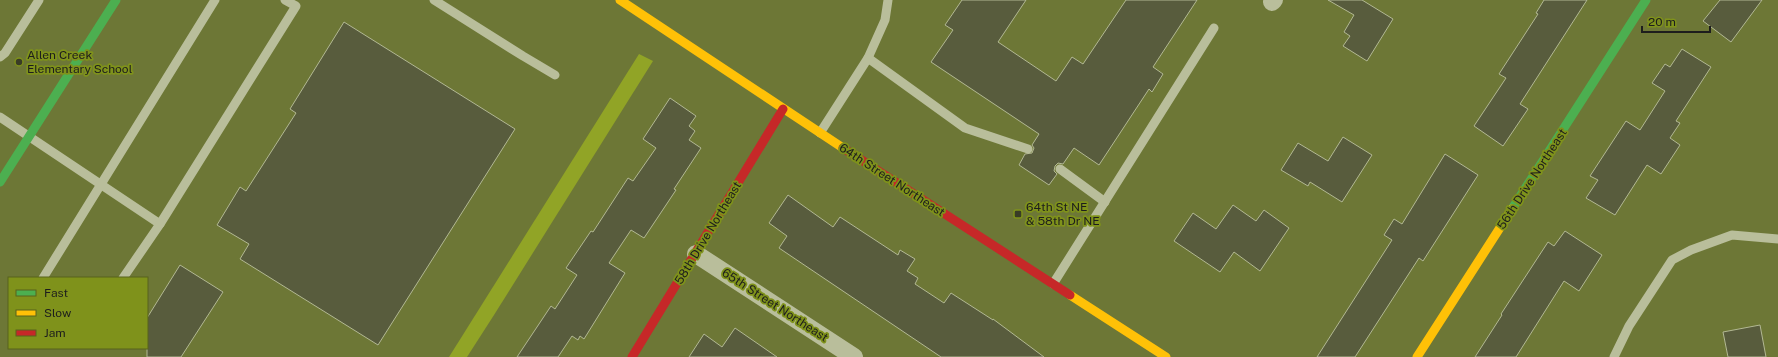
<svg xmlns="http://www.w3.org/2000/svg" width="1778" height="357" font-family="'Public Sans',sans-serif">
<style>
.green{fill:#91a426}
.building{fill:#585c3d;stroke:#b2b893}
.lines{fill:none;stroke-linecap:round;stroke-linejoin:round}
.lane{stroke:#b9be9b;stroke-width:9}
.street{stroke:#b9be9b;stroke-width:18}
.fast{stroke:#4caf50;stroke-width:9}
.slow{stroke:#ffc107;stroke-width:9}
.jam{stroke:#c62828;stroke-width:9}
.poi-dot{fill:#393c26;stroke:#7f921b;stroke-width:1.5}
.labels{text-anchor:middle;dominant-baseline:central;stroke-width:3.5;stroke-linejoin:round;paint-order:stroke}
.poi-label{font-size:12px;fill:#1d1d1d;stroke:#7f921b;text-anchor:start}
.street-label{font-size:12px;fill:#1d1d1d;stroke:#7f921b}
</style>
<rect width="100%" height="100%" fill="#6d7736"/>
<path class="green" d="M 639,54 L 653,61 L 494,315 L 467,357 L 449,357 Z"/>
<g class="building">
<path d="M 962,0 L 1026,0 L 998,42 L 1056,81 L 1072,57 L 1083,64 L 1126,0 L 1197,0 L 1153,67 L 1163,74 L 1152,92 L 1149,89 L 1099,165 L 1074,148 L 1063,164 L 1058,163 L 1055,166 L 1054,171 L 1057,174 L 1049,185 L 1019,165 L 1025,154 L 1032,153 L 1034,148 L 1032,145 L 1039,134 L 931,62 L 953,30 L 945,25 Z"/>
<path d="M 1328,0 L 1362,0 L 1393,19 L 1367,61 L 1343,46 L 1350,36 L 1344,32 L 1354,15 Z"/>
<path d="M 1544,0 L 1587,0 L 1520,104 L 1528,109 L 1503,146 L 1474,126 L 1506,78 L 1499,74 L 1538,14 L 1536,13 Z"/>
<path d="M 1720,0 L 1762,0 L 1731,42 L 1703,21 Z"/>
<path d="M 344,22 L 515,129 L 378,345 L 240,259 L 249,244 L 217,225 L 240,187 L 246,191 L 296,113 L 290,109 Z"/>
<path d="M 1682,49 L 1711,67 L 1676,121 L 1680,123 L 1670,138 L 1680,145 L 1661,174 L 1647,165 L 1615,215 L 1586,198 L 1598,180 L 1590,176 L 1626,121 L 1640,130 L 1665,91 L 1652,83 L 1665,64 L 1670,67 Z"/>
<path d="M 670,98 L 696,116 L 689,126 L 695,131 L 689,140 L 701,148 L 674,189 L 676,190 L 644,238 L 631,230 L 609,263 L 625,273 L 584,339 L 580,336 L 578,340 L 572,336 L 558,357 L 517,357 L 551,306 L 555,309 L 577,275 L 566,268 L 591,231 L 593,232 L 628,178 L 633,181 L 656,148 L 643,139 Z"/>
<path d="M 1343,137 L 1372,155 L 1342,202 L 1310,182 L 1308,186 L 1281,170 L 1298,143 L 1328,161 Z"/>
<path d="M 1445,154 L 1478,175 L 1423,261 L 1419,258 L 1355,357 L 1317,357 L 1392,240 L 1384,235 L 1394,219 L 1402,224 Z"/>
<path d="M 788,195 L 833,227 L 840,217 L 898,255 L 900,250 L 915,259 L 907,271 L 918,278 L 915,284 L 944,303 L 951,293 L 993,320 L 993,319 L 1044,357 L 941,357 L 779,248 L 787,236 L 769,223 Z"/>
<path d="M 1233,205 L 1256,221 L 1264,210 L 1289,228 L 1260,271 L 1234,252 L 1220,272 L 1174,241 L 1193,213 L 1216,229 Z"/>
<path d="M 1565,231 L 1602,255 L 1579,291 L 1564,281 L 1516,357 L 1475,357 L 1502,315 L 1501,314 L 1548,242 L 1554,246 Z"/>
<path d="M 180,265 L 223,292 L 181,357 L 147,357 L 147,318 Z"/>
<path d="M 1760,325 L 1766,357 L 1728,357 L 1723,332 Z"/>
<path d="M 735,328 L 777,357 L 689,357 L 704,334 L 722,347 Z"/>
</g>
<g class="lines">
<g class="lane">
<path d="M 434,0 L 523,56 L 555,75"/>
<path d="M 0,57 L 5,53 L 39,0"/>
<path d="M 868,58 L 885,20 L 888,0"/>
<path d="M 0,117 L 160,224 L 296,6 L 285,0"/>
<path d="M 820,133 L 868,58 L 965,128 L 1028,149"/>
<path d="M 1060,169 L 1105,202"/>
<path d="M 43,278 L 215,0"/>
<path d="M 123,278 L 160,224"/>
<path d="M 1053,284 L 1214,28"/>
<path d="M 1614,357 L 1629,326 L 1672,260 L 1691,250 L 1732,235 L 1778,239"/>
</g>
<g class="street">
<path d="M 1272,2 L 1274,0"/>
<path d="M 696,254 L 854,357"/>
</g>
<g class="fast">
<path d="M 0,182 L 116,0"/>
<path d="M 1512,209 L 1646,0"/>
</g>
<g class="slow">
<path d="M 620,0 L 843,148"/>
<path d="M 1070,295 L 1166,357"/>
<path d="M 1417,357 L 1512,209"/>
</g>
<g class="jam">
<path d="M 843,148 L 1070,295"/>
<path d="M 632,357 L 783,109"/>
</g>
</g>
<g class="poi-dot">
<circle cx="19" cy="62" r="4"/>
<rect x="1014" y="210" width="8" height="8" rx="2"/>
</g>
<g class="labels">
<g class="poi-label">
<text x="27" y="55">Allen Creek<tspan x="27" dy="14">Elementary School</tspan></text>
<text x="1026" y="207">64th St NE<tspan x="1026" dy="14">&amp; 58th Dr NE</tspan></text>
</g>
<g class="street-label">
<text transform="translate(1532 179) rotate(-57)">56th Drive Northeast</text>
<text transform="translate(892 180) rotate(33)">64th Street Northeast</text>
<text transform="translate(708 233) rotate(-59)">58th Drive Northeast</text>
<text transform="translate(775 305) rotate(33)">65th Street Northeast</text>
</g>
</g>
<rect x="8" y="277" width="140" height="72" fill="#7f921b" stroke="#58631c"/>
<rect x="16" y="290" width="20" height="6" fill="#4caf50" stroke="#58631c"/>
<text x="44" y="297" font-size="12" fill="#1d1d1d">Fast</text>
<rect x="16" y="310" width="20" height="6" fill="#ffc107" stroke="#58631c"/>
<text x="44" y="317" font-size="12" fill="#1d1d1d">Slow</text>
<rect x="16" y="330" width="20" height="6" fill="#c62828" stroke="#58631c"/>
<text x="44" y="337" font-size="12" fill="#1d1d1d">Jam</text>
<path d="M1642 26v6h68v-6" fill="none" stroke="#1d1d1d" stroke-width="2"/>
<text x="1648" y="26" font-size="12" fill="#1d1d1d" stroke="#7f921b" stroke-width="3" paint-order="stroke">20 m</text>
</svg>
